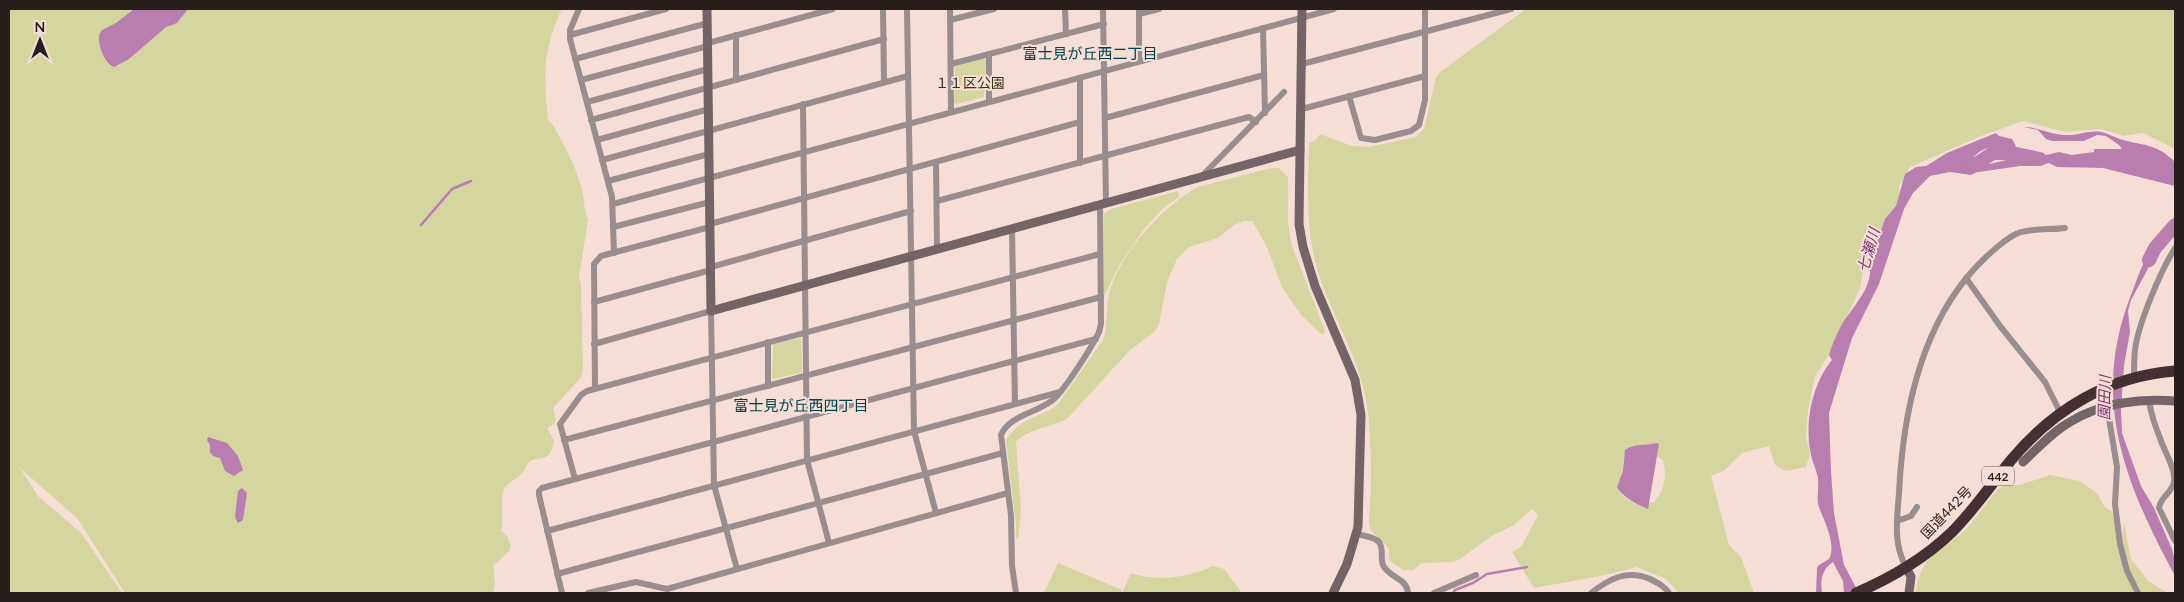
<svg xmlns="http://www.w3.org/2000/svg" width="2184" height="602" font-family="Lato,'Noto Sans JP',sans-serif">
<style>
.green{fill:#d5d5a0;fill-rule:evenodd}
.water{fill:#b87eb0}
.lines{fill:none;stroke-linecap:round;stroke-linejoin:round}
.stream{stroke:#b87eb0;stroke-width:2.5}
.river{stroke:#b87eb0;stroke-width:14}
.street{stroke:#988d8f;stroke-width:6}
.secondary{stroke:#736467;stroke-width:9}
.highway{stroke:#433033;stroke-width:11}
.labels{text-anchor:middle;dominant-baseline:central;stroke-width:4;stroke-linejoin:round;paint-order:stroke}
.shield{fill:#f6ded6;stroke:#665854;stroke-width:1}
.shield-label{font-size:12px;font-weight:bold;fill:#281f1c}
.park-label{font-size:14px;fill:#353412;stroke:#f6ded6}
.street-label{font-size:14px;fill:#281f1c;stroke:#f6ded6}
.neighbourhood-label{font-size:15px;fill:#00424a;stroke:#f6ded6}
.water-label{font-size:15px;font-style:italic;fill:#7c3574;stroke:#f6ded6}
</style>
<rect width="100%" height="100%" fill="#f6ded6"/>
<g class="green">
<path d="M 9,9 L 562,9 C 542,50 544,76 548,120 L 553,125 C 564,145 575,164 581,186 C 585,197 583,210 588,220 L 579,277 L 581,285 L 583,368 L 582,376 L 577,382 L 553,408 L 556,419 L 554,424 L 547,428 L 554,440 C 550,467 538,453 528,463 C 526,466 525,470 522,473 C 518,478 511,481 507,485 C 497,497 505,517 501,531 L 507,536 L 511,546 L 509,551 L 493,566 L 495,584 L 493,593 L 125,593 L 77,518 L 20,468 L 38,496 L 81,533 L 122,593 L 9,593 Z"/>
<path d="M 1526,9 L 2175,9 L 2175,149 L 2143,133 L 2124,136 L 2101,129 L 2065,132 L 2023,121 L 1981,136 L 1910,167 L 1899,186 L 1900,204 L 1866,254 L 1860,288 L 1832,350 L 1815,376 L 1808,410 L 1806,436 L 1810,454 L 1806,467 L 1786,471 L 1775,465 L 1769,446 L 1742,453 L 1725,470 L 1711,476 L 1729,545 L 1741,557 L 1754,593 L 1679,593 L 1666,579 L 1637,567 L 1601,576 L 1534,588 L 1512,552 L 1521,547 L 1538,515 L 1532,509 L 1514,525 L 1493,535 L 1460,559 L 1452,562 L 1421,563 L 1414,570 L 1403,570 L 1389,560 L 1389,549 C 1384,542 1375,536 1371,530 C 1367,522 1370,515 1370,507 C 1372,476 1371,445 1368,413 C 1363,364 1334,321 1319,275 C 1305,232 1308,187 1309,143 L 1316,140 L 1320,134 L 1352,146 L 1369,147 L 1416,137 L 1424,129 L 1436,77 L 1440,72 ZM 1641,448 L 1663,460 C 1667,477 1665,489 1654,502 L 1635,504 L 1623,496 L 1617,487 L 1623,471 L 1624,455 Z"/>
<path d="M 983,58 L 986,60 L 984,97 L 956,104 L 954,102 L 955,67 Z"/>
<path d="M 1271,168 L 1279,168 L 1288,177 L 1288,224 L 1292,246 L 1325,331 L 1324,334 L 1321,334 L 1301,315 L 1282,287 L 1266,245 L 1252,221 L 1244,221 L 1234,225 L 1218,238 L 1189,247 L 1177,259 L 1167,282 L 1159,324 L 1154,332 L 1129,351 L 1068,418 C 1051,428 1029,428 1016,442 L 1021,511 L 1018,538 L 1016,539 L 1016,526 L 1006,440 C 1024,414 1037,421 1058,404 L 1103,340 C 1109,324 1105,307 1110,291 C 1120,253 1164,205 1198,187 Z"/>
<path d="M 1178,191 L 1179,197 L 1162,209 L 1144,229 L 1120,264 L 1104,296 L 1104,214 L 1111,209 Z"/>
<path d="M 801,338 L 802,371 L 801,373 L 772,379 L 773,346 L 775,344 Z"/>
<path d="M 2050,475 L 2080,481 L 2097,493 L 2104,506 L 2112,512 L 2122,541 L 2124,522 L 2131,559 L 2148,581 L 2168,593 L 2142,593 L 2132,577 L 2136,593 L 1915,593 L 1921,571 L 1930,557 L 1965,531 L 1997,490 L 2005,485 L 2020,485 Z"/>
<path d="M 1058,563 L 1122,590 L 1120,593 L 1044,593 Z"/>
<path d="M 1213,566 L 1224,569 L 1242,593 L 1122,593 L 1131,573 C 1158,582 1187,578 1213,566 Z"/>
</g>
<g class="water">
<path d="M 134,9 L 188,9 L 177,23 L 166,27 L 129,59 L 114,67 C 104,63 98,45 99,35 L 102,30 L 116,23 Z"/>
<path d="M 2024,127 C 2039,127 2051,135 2066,135 C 2077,136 2089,130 2101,132 C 2108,133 2115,138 2123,140 C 2146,146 2157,144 2175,162 L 2175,186 L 2103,168 L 2057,167 L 2049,163 L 2038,166 L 2020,166 L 1965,174 L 1950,172 L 1930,176 L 1913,193 L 1904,209 L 1879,284 L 1852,338 L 1829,413 L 1831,472 L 1834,513 L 1844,565 L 1859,593 L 1844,593 L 1843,581 L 1833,562 C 1822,569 1820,580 1822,593 L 1816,593 L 1817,568 L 1819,565 L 1829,559 C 1837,545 1824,521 1819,507 C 1816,500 1819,489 1818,480 C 1818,473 1813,464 1811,455 C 1804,424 1812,384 1832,360 L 1829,355 C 1832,345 1836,335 1841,326 C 1851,308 1879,282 1867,261 L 1873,253 L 1885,219 L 1896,206 L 1905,174 L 1916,167 L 1926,166 L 1947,153 L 1996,133 L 1999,136 L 2012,139 L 2016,146 L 2013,149 C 2000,143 1981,147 1973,158 L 1978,164 L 1989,164 L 2029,155 L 2046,155 L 2059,152 L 2072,155 L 2094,152 L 2094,149 L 2122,149 L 2119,145 L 2106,136 L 2097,135 L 2084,141 L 2052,141 L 2046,139 L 2038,130 Z"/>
<path d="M 2175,222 L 2174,233 L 2151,263 L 2131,300 L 2128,311 L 2130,332 L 2124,365 L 2121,410 L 2122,433 L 2141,486 L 2154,508 L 2172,549 L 2175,561 L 2175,576 C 2125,483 2090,399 2131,295 C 2137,280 2142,263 2151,250 C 2155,245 2160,246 2164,242 C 2169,237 2171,228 2175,222 Z"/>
<path d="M 208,437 L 227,443 L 238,456 L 243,470 L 234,476 L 225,471 L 220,458 L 213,456 L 210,452 L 210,445 L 207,440 Z"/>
<path d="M 1656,443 L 1659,444 L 1648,509 C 1638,505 1622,497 1617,487 L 1623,471 L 1625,450 C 1635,443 1645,446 1656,443 Z"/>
<path d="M 242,488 L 247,493 L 243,520 L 238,523 L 235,517 L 238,491 Z"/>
</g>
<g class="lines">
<g class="stream">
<path d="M 421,225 L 452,189 L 471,181"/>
<path d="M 1453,593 L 1455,590 L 1473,583 L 1487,574 L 1527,567"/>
</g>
<g class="river">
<path d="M 1960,166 L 1970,168 L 1993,153 L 2011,153 L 2040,159"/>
<path d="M 2149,260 L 2155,248 L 2175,225"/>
</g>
<g class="street">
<path d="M 579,9 L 570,30 L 570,39 L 612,197 L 614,253"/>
<path d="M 883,9 L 884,82"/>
<path d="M 907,9 L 914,431 L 936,513"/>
<path d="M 950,9 L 951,112"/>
<path d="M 1065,9 L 1066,34"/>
<path d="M 1103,9 L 1106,203"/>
<path d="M 1139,9 L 1139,61"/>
<path d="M 1139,14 L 1159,9"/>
<path d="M 950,20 L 994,9"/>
<path d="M 1263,28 L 1265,113"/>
<path d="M 570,35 L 666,9"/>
<path d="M 736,35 L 736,80"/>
<path d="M 708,43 L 833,9"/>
<path d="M 575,59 L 708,23"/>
<path d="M 951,64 L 1104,24"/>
<path d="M 1302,64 L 1511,9"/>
<path d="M 1080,78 L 1080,163"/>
<path d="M 581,80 L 708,46"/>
<path d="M 1349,96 L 1361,138 L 1375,140 L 1411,131 L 1419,125 L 1425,100 L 1425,9"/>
<path d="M 587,102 L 708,69"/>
<path d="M 989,102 L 989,54"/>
<path d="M 803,104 L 807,460 L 829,543"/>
<path d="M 1302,109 L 1425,76"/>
<path d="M 1105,118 L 1264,75"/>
<path d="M 591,120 L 884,39"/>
<path d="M 597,140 L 709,109"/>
<path d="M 602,160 L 908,76"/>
<path d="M 936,162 L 937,250"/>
<path d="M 1202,176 L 1284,92"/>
<path d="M 608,181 L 709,154"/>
<path d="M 937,201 L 1249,117 L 1256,122"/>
<path d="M 613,204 L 1334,9"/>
<path d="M 710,224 L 1080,122"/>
<path d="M 613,227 L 710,202"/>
<path d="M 1012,229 L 1015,404"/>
<path d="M 711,267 L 911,211"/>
<path d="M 1966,278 L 2000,326 L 2045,382 L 2060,412"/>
<path d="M 594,302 L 711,270"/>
<path d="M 768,342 L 768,386"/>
<path d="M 594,344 L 711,311 L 714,485 L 737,569"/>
<path d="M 2134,378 C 2134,369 2134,359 2135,350 C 2138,324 2161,270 2175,248"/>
<path d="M 595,388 L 594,264 L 601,256 L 710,227"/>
<path d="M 2149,401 C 2151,413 2155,426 2160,438 C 2164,451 2176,469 2174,482 C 2172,493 2160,497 2159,508 L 2175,541"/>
<path d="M 2107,406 L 2117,467 L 2115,504 L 2120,544 L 2127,571 L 2138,593"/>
<path d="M 564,440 L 1101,297"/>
<path d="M 575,479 L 560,424 L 581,395 L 587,391 L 1100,254"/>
<path d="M 1897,521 L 1911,516 L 1917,507"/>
<path d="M 547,531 L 1060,392"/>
<path d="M 1357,534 C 1363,536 1374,536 1379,542 C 1384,548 1380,558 1383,565 C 1389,578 1407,578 1408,593"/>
<path d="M 1906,567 C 1893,544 1897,519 1899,493 C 1903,410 1923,316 1986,257 C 1995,249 2005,239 2016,234 C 2029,228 2050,230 2065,228"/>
<path d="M 557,574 L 1003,453"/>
<path d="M 562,593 L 539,495 L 539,491 L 542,488 L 1096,339"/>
<path d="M 588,593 L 636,582 L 667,589 L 1008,493"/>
<path d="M 1016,593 L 1012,566 L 1011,516 L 1001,435 C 1009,415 1038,413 1054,399 C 1065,389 1092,347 1099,332 L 1101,324 L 1100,205"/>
<path d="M 1434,593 L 1476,575"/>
<path d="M 1591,593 C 1609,579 1627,569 1650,579 C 1658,583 1664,586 1669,593"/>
</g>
<g class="secondary">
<path d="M 707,9 L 711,311 L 1300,150"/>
<path d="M 1302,9 L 1299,224 L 1303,247 L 1315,286 L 1355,380 L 1361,415 L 1358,527 L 1347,564 L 1333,593"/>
<path d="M 2023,462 C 2038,448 2052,432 2070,422 C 2100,403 2141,398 2175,401"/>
<path d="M 1906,567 L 1911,577 L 1909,593"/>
</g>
<path class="highway" d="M 1856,593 C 1891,578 1924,559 1952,532 C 1974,510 1992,483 2012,459 C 2054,409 2109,376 2175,371"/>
</g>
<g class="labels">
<rect class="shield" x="1982" y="466.5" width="32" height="19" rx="4"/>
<g class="shield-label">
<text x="1998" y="476">442</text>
</g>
<g class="park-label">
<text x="970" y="82">１１区公園</text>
</g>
<g class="street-label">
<text transform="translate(1946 512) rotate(-46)">国道442号</text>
</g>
<g class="neighbourhood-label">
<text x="1090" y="53">富士見が丘西二丁目</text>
<text x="801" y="405">富士見が丘西四丁目</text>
</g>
<g class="water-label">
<text transform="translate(1868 250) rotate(-74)">七瀬川</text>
<text transform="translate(2104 398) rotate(-89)">園田川</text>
</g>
</g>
<rect width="2184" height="602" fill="none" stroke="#281f1c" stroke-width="20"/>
<g transform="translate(40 40)" stroke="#f6ded6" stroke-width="4" paint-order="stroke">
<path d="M0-4L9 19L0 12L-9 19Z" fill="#281f1c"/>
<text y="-8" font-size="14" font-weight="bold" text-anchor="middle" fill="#281f1c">N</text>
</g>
</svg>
